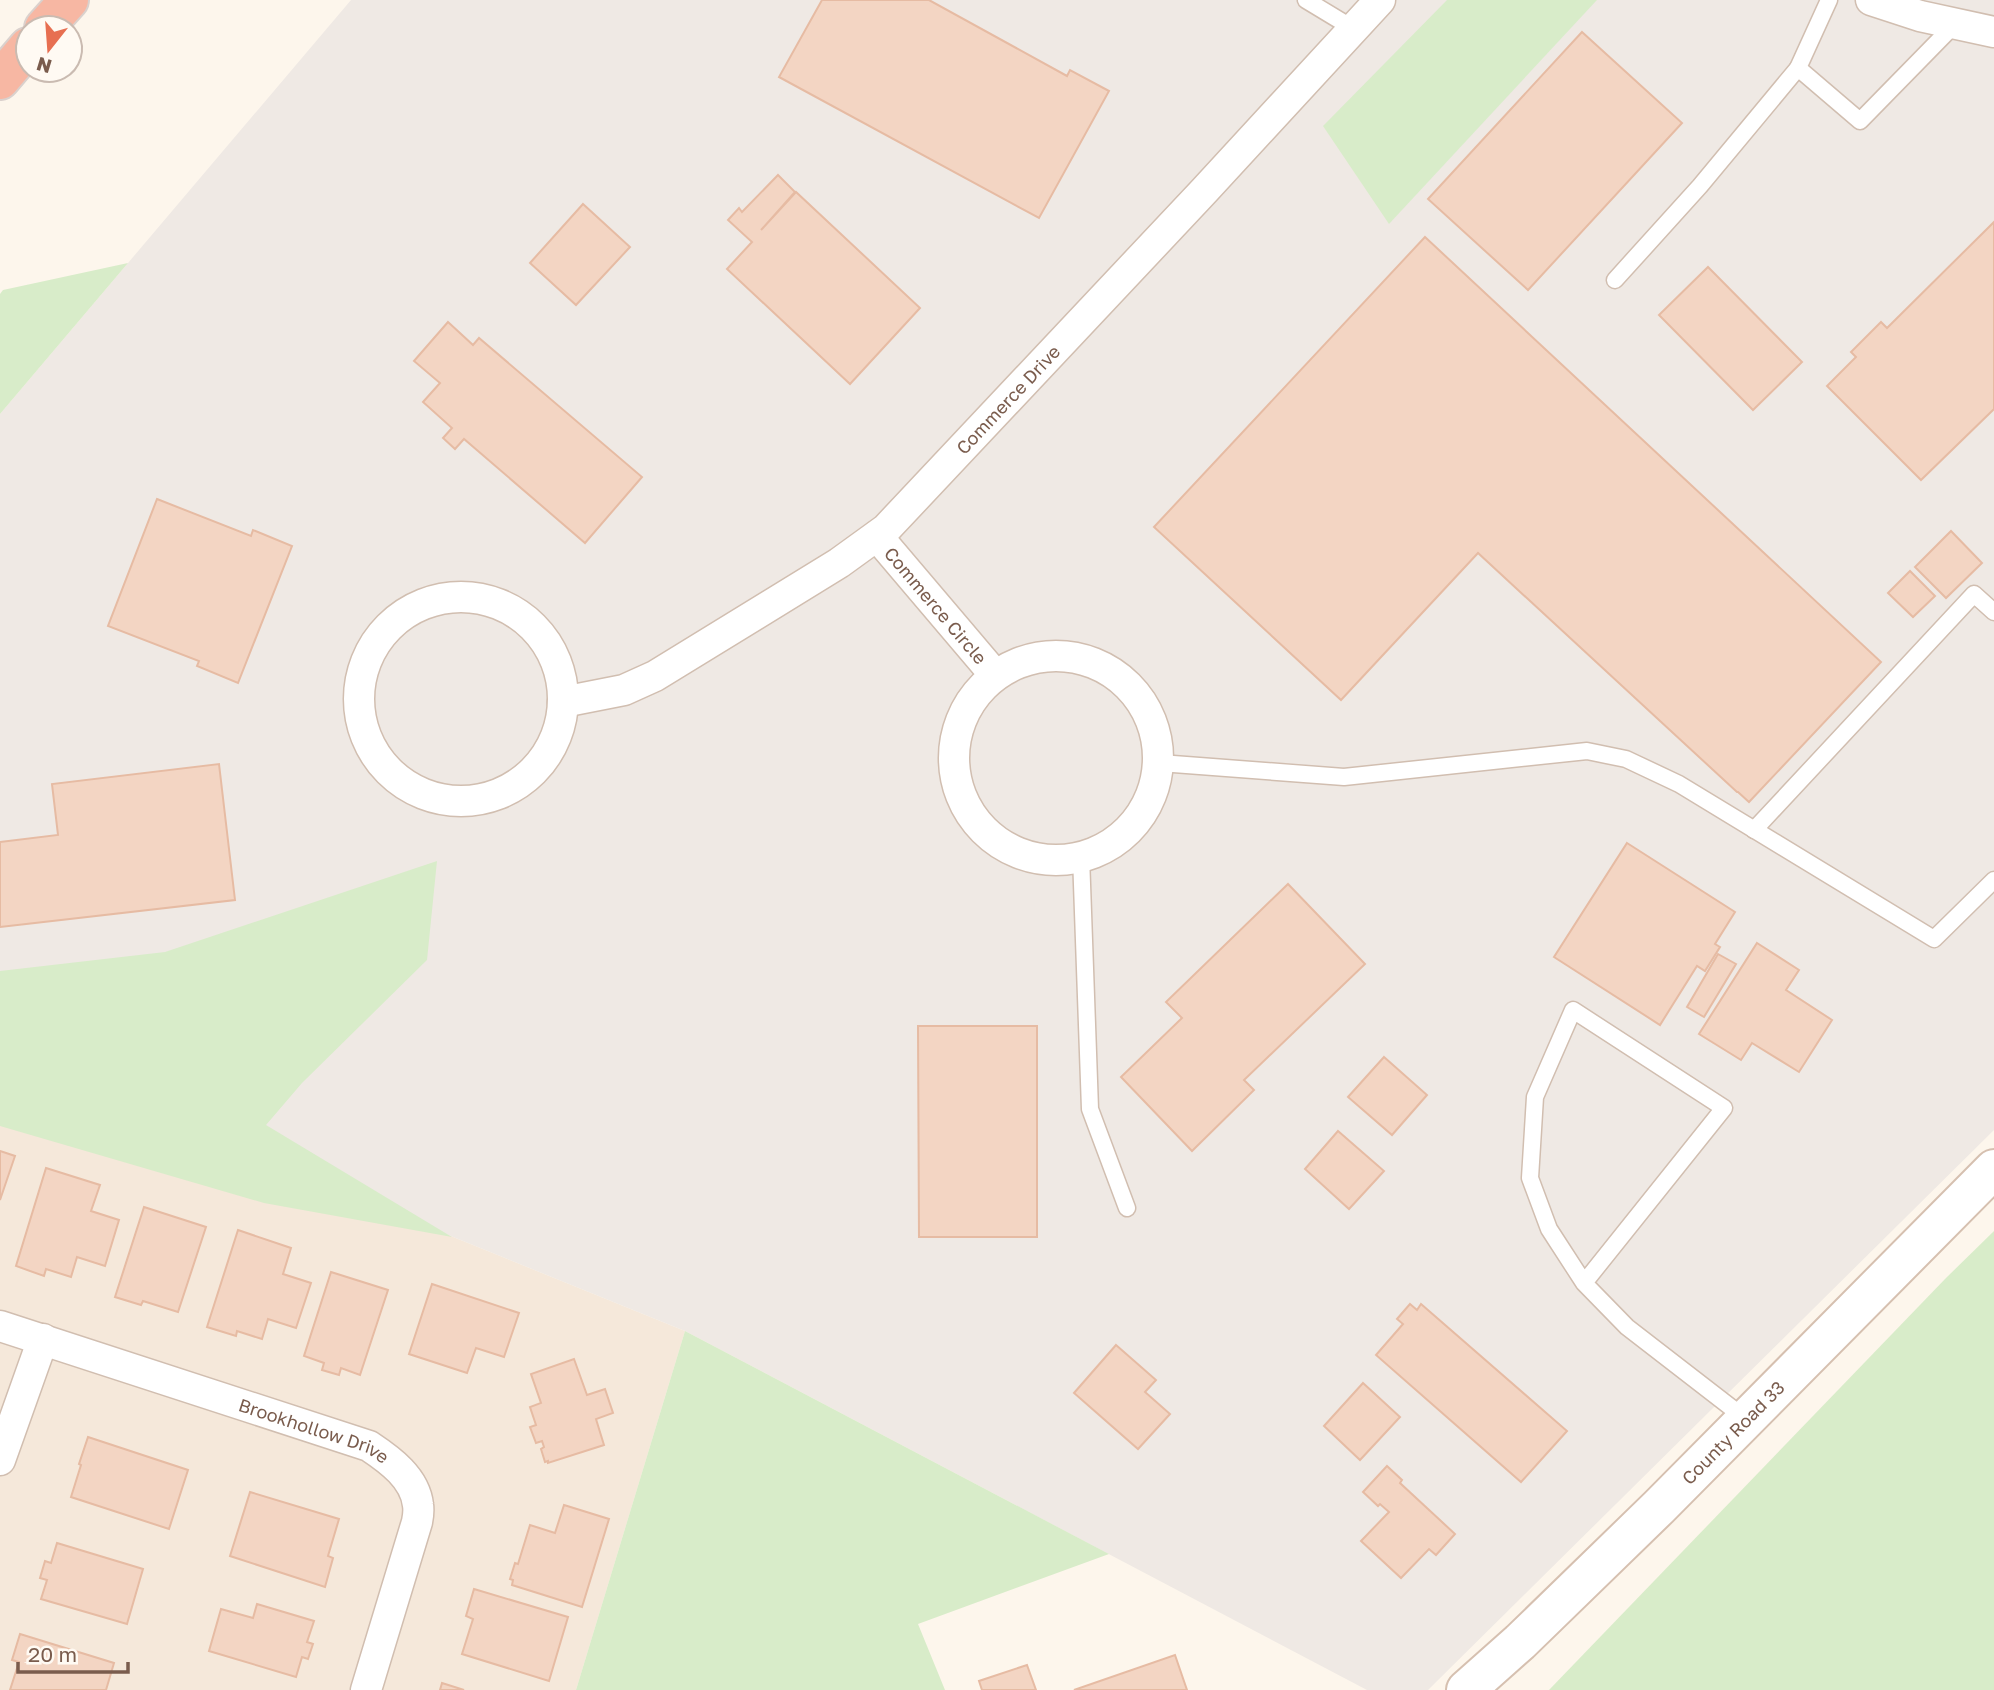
<svg xmlns="http://www.w3.org/2000/svg" width="1994" height="1690" font-family="'Golos Text',sans-serif">
<style>
.residential{fill:#f5e8da}
.industrial{fill:#efe9e4}
.green{fill:#d8ecc9}
.building{fill:#f3d5c3;stroke:#e6bba3;stroke-width:2}
.lines{fill:none;stroke-linecap:round;stroke-linejoin:round}
.lane-casing{stroke:#d1beb0;stroke-width:19}
.street-casing{stroke:#d1beb0;stroke-width:33}
.secondary-casing{stroke:#d6c0b0;stroke-width:42}
.highway-casing{stroke:#dad1cd;stroke-width:42}
.lane{stroke:#fff;stroke-width:16}
.street{stroke:#fff;stroke-width:30}
.secondary{stroke:#fff;stroke-width:38}
.highway{stroke:#f7b7a3;stroke-width:38}
.labels{text-anchor:middle;dominant-baseline:central;stroke-width:5;stroke-linejoin:round;paint-order:stroke}
.street-label{font-size:18px;fill:#7a5c4d;stroke:#fffaf3}
</style>
<rect width="100%" height="100%" fill="#fdf6ec"/>
<path class="residential" d="M 0,1077 L 110,1098 L 685,1331 L 576,1690 L 0,1690 Z"/>
<path class="industrial" d="M 351,0 L 1994,0 L 1994,1130 L 1428,1690 L 1367,1690 L 685,1331 L 110,1098 L 0,1077 L 0,414 Z"/>
<g class="green">
<path d="M 1447,0 L 1597,0 L 1389,224 L 1323,126 Z"/>
<path d="M 128,263 L 0,414 L 0,294 L 3,290 Z"/>
<path d="M 437,861 L 427,960 L 302,1083 L 266,1125 L 452,1237 L 264,1203 L 0,1126 L 0,971 L 165,952 Z"/>
<path d="M 1994,1231 L 1994,1690 L 1549,1690 L 1946,1278 Z"/>
<path d="M 685,1331 L 1109,1554 L 918,1624 L 945,1690 L 576,1690 Z"/>
</g>
<g class="building">
<path d="M 822,0 L 929,0 L 1067,76 L 1070,70 L 1109,91 L 1039,218 L 779,77 Z"/>
<path d="M 1582,32 L 1682,123 L 1528,290 L 1428,199 Z"/>
<path d="M 778,175 L 795,192 L 761,230 L 796,192 L 920,308 L 850,384 L 727,269 L 752,242 L 728,220 L 739,208 L 742,212 Z"/>
<path d="M 583,204 L 630,247 L 576,305 L 530,263 Z"/>
<path d="M 1994,222 L 1994,409 L 1921,480 L 1827,386 L 1856,357 L 1851,352 L 1881,322 L 1887,328 Z"/>
<path d="M 1425,237 L 1881,662 L 1749,802 L 1738,792 L 1737,792 L 1478,553 L 1341,700 L 1154,527 Z"/>
<path d="M 1708,267 L 1802,362 L 1753,410 L 1659,315 Z"/>
<path d="M 448,322 L 473,345 L 479,338 L 642,477 L 585,543 L 464,439 L 455,449 L 443,438 L 452,428 L 423,402 L 440,383 L 414,361 Z"/>
<path d="M 157,499 L 251,536 L 253,530 L 292,546 L 238,683 L 197,666 L 199,661 L 108,626 Z"/>
<path d="M 1951,531 L 1982,563 L 1946,598 L 1915,567 Z"/>
<path d="M 1910,571 L 1935,596 L 1913,617 L 1888,593 Z"/>
<path d="M 219,764 L 235,900 L 0,927 L 0,842 L 58,835 L 52,784 Z"/>
<path d="M 1627,843 L 1735,912 L 1715,944 L 1720,947 L 1705,971 L 1697,966 L 1660,1025 L 1554,957 Z"/>
<path d="M 1288,884 L 1365,964 L 1244,1080 L 1254,1090 L 1192,1151 L 1121,1077 L 1182,1018 L 1166,1002 Z"/>
<path d="M 1757,943 L 1799,970 L 1786,990 L 1832,1020 L 1799,1072 L 1752,1043 L 1741,1060 L 1699,1034 Z"/>
<path d="M 1718,954 L 1736,964 L 1704,1017 L 1687,1007 Z"/>
<path d="M 918,1026 L 1037,1026 L 1037,1237 L 919,1237 Z"/>
<path d="M 1384,1057 L 1427,1095 L 1392,1135 L 1348,1097 Z"/>
<path d="M 1338,1131 L 1384,1171 L 1349,1209 L 1305,1169 Z"/>
<path d="M 0,1151 L 15,1156 L 0,1200 Z"/>
<path d="M 46,1168 L 100,1185 L 91,1211 L 119,1220 L 105,1266 L 77,1257 L 71,1277 L 46,1269 L 44,1276 L 16,1266 Z"/>
<path d="M 144,1207 L 206,1227 L 178,1312 L 143,1301 L 141,1305 L 115,1297 Z"/>
<path d="M 238,1230 L 291,1248 L 283,1274 L 311,1283 L 296,1328 L 268,1319 L 262,1339 L 237,1331 L 236,1336 L 207,1327 Z"/>
<path d="M 331,1272 L 388,1290 L 360,1375 L 341,1368 L 339,1375 L 322,1370 L 324,1363 L 304,1356 Z"/>
<path d="M 432,1284 L 519,1313 L 504,1357 L 476,1348 L 467,1373 L 409,1354 Z"/>
<path d="M 1410,1304 L 1417,1310 L 1421,1304 L 1567,1431 L 1521,1482 L 1376,1355 L 1403,1324 L 1397,1319 Z"/>
<path d="M 1116,1345 L 1156,1380 L 1145,1392 L 1170,1414 L 1138,1449 L 1074,1393 Z"/>
<path d="M 574,1359 L 587,1395 L 605,1389 L 613,1413 L 596,1419 L 604,1445 L 548,1463 L 548,1461 L 545,1462 L 541,1449 L 544,1447 L 542,1441 L 536,1443 L 530,1427 L 536,1425 L 530,1407 L 541,1403 L 531,1374 Z"/>
<path d="M 1363,1383 L 1400,1417 L 1360,1460 L 1324,1426 Z"/>
<path d="M 88,1437 L 188,1470 L 169,1529 L 71,1497 L 81,1465 L 79,1464 Z"/>
<path d="M 1387,1466 L 1402,1480 L 1400,1483 L 1455,1534 L 1436,1555 L 1429,1549 L 1401,1578 L 1361,1541 L 1389,1512 L 1380,1504 L 1378,1506 L 1363,1492 Z"/>
<path d="M 250,1492 L 339,1519 L 328,1556 L 333,1558 L 325,1587 L 230,1556 Z"/>
<path d="M 564,1505 L 609,1519 L 582,1607 L 512,1585 L 513,1580 L 510,1579 L 515,1563 L 518,1564 L 530,1525 L 555,1533 Z"/>
<path d="M 57,1543 L 143,1569 L 127,1624 L 41,1599 L 47,1580 L 40,1578 L 45,1561 L 51,1563 Z"/>
<path d="M 474,1589 L 568,1617 L 549,1681 L 462,1654 L 473,1619 L 466,1616 Z"/>
<path d="M 257,1604 L 314,1621 L 307,1642 L 313,1644 L 308,1659 L 302,1657 L 296,1677 L 209,1651 L 221,1609 L 253,1618 Z"/>
<path d="M 20,1634 L 114,1663 L 106,1690 L 10,1690 L 19,1662 L 12,1660 Z"/>
<path d="M 1175,1655 L 1187,1690 L 1074,1690 Z"/>
<path d="M 1027,1665 L 1036,1690 L 982,1690 L 979,1681 Z"/>
<path d="M 442,1683 L 464,1690 L 440,1690 Z"/>
</g>
<g class="lines">
<defs>
<g id="lane">
<path d="M 1306,0 L 1354,29"/>
<path d="M 1829,0 L 1798,68 L 1860,121 L 1955,24"/>
<path d="M 1615,280 L 1700,186 L 1798,68"/>
<path d="M 1160,763 L 1344,777 L 1587,751 L 1626,759 L 1679,784 L 1934,939 L 1994,880"/>
<path d="M 1754,830 L 1974,594 L 1994,612"/>
<path d="M 1081,856 L 1090,1109 L 1127,1208"/>
<path d="M 1584,1283 L 1724,1108 L 1573,1010 L 1535,1097 L 1530,1178 L 1549,1229 L 1584,1283 L 1627,1327 L 1746,1419"/>
</g>
<g id="street">
<path d="M 1871,0 L 1920,16 L 1994,32"/>
<path id="s1" d="M 877,536 L 995,675"/>
<circle cx="461" cy="699" r="102"/>
<circle cx="1056" cy="758" r="102"/>
<path id="s2" d="M 563,702 L 624,690 L 655,676 L 839,563 L 886,529 L 1204,191 L 1380,0"/>
<path id="s3" d="M 0,1326 L 369,1446 C 390,1460 415,1478 418,1505 C 419,1511 418,1517 417,1522 L 366,1690"/>
<path d="M 0,1460 L 43,1339"/>
</g>
<g id="secondary">
<path id="s4" d="M 1466,1690 L 1520,1642 L 1659,1507 L 1994,1169"/>
</g>
<g id="highway">
<path d="M 44,28 L 69,0"/>
<path d="M 0,80 L 28,47"/>
</g>
</defs>
<use href="#lane" class="lane-casing"/>
<use href="#street" class="street-casing"/>
<use href="#secondary" class="secondary-casing"/>
<use href="#highway" class="highway-casing"/>
<use href="#lane" class="lane"/>
<use href="#street" class="street"/>
<use href="#secondary" class="secondary"/>
<use href="#highway" class="highway"/>
</g>
<g class="labels">
<g class="street-label">
<text stroke="none"><textPath href="#s2" startOffset="548">Commerce Drive</textPath></text>
<text stroke="none"><textPath href="#s1" startOffset="91">Commerce Circle</textPath></text>
<text stroke="none"><textPath href="#s3" startOffset="331">Brookhollow Drive</textPath></text>
<text stroke="none"><textPath href="#s4" startOffset="371">County Road 33</textPath></text>
</g>
</g>
<g transform="translate(49 49) rotate(197)"><circle r="33" fill="#fffaf3" stroke="#cabbb1" stroke-width="2"/>
<path d="M0-5L12 26L0 18L-12 26Z" fill="#e76f51"/>
<text y="-10" font-size="19" font-weight="bold" text-anchor="middle" fill="#7a5c4d">N</text>
</g>
<path d="M18 1662v10h110v-10" fill="none" stroke="#7a5c4d" stroke-width="3.5"/>
<text x="28" y="1662" font-size="21" fill="#7a5c4d" stroke="#fffaf3" stroke-width="5" paint-order="stroke">20 m</text>
</svg>
